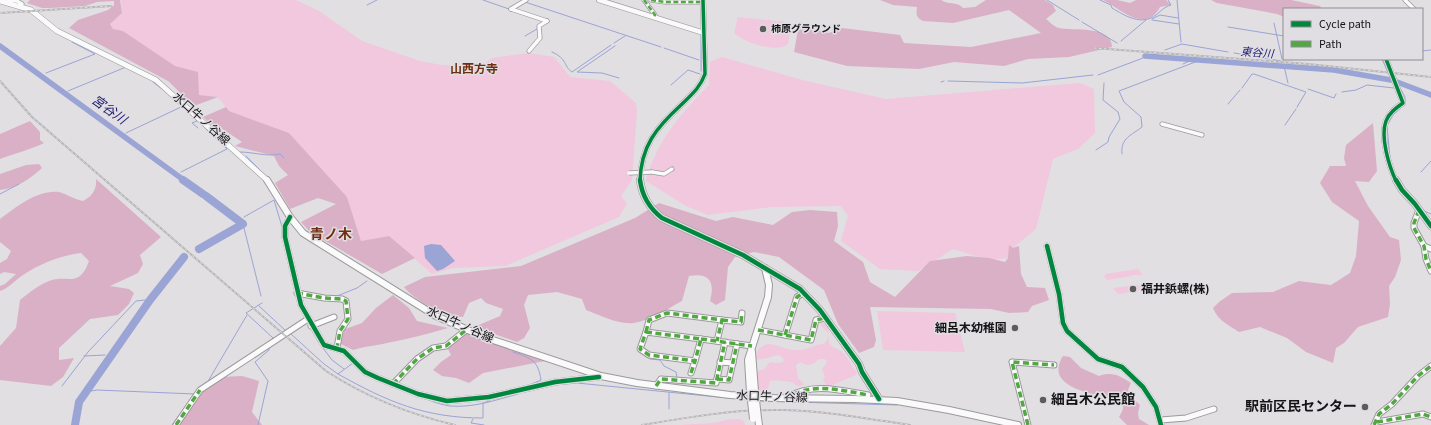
<svg xmlns="http://www.w3.org/2000/svg" width="1431" height="425" font-family="'Source Sans 3','Noto Sans JP',sans-serif">
<style>
.green{fill:#f1c8dd}
.forest{fill:#dab0c6}
.water{fill:#9aa4d5}
.lines{fill:none;stroke-linecap:round;stroke-linejoin:round}
.stream{stroke:#9aa4d5;stroke-width:1}
.river-far1{stroke:#9aa4d5;stroke-width:5.5}
.river{stroke:#9aa4d5;stroke-width:8}
.minor-far1-casing{stroke:#9b999b;stroke-width:5}
.minor-casing{stroke:#9b999b;stroke-width:7}
.tertiary-far1-casing{stroke:#9b999b;stroke-width:6}
.tertiary-casing{stroke:#9b999b;stroke-width:8}
.secondary-far1-casing{stroke:#9b999b;stroke-width:6}
.secondary-casing{stroke:#9b999b;stroke-width:8}
.minor-far1{stroke:#fafafb;stroke-width:3.5}
.minor{stroke:#fafafb;stroke-width:5}
.tertiary-far1{stroke:#fafafb;stroke-width:4.5}
.tertiary{stroke:#fafafb;stroke-width:6}
.secondary-far1{stroke:#fafafb;stroke-width:5}
.secondary{stroke:#fafafb;stroke-width:6}
.rail-casing{stroke:#b6b6b7;stroke-width:2}
.rail{stroke:#e1dee3;stroke-width:1;stroke-dasharray:2.5;stroke-linecap:butt}
.minor-bridge-casing{stroke:#9b999b;stroke-width:5;stroke-linecap:butt}
.tertiary-bridge-casing{stroke:#9b999b;stroke-width:8;stroke-linecap:butt}
.minor-bridge{stroke:#fafafb;stroke-width:3.5}
.tertiary-bridge{stroke:#fafafb;stroke-width:6}
.quiet-far1{stroke:#51a842;stroke-width:2.5;stroke-dasharray:5 2.5;stroke-linecap:butt}
.quiet{stroke:#51a842;stroke-width:3.5;stroke-dasharray:6 3.5;stroke-linecap:butt}
.cycleway-far1-casing{stroke:#e1dee3;stroke-width:5.5}
.cycleway-casing{stroke:#e1dee3;stroke-width:7}
.cycleway-far1{stroke:#00873e;stroke-width:3.5}
.cycleway{stroke:#00873e;stroke-width:4.5}
.poi-dot{fill:#5c5b5d;stroke:#e1dee3;stroke-width:1.5}
.labels{text-anchor:middle;dominant-baseline:central;stroke-width:3;stroke-linejoin:round;paint-order:stroke}
.far-poi-label{font-size:10px;font-weight:bold;fill:#141415;stroke:#e1dee3;text-anchor:start}
.far-water-label{font-size:11px;font-style:italic;fill:#1b1a6a;stroke:#e1dee3}
.far-quarter-label{font-size:12px;font-weight:bold;fill:#6e2f10;stroke:#e1dee3}
.street-label{font-size:12px;fill:#141415;stroke:#e1dee3}
.poi-label{font-size:12px;font-weight:bold;fill:#141415;stroke:#e1dee3;text-anchor:start}
.water-label{font-size:13px;font-style:italic;fill:#1b1a6a;stroke:#e1dee3}
.quarter-label{font-size:14px;font-weight:bold;fill:#6e2f10;stroke:#e1dee3}
.near-poi-label{font-size:14px;font-weight:bold;fill:#141415;stroke:#e1dee3;text-anchor:start}
</style>
<rect width="100%" height="100%" fill="#e1dfe2"/>
<g class="green">
<path d="M 121,0 L 296,0 L 319,11 L 362,41 L 420,61 L 441,65 L 483,65 L 492,58 L 528,53 L 554,57 L 570,77 L 610,81 L 636,103 L 637,112 L 632,180 L 621,196 L 627,204 L 619,217 L 505,266 L 452,268 L 432,274 L 389,236 L 361,241 L 347,197 L 289,133 L 229,111 L 218,97 L 199,95 L 197,72 L 175,66 L 123,31 L 113,29 L 110,24 L 122,13 Z"/>
<path d="M 738,17 L 786,22 L 788,24 L 788,26 L 791,26 L 788,44 C 777,54 743,42 734,33 Z"/>
<path d="M 722,57 L 806,81 L 886,99 L 1080,83 L 1094,89 L 1095,133 L 1078,149 L 1053,159 L 1036,229 L 1013,248 L 1008,258 L 989,260 L 953,249 L 918,271 L 880,269 L 841,241 L 848,216 L 841,206 L 772,207 L 708,215 L 686,206 L 646,181 C 657,140 680,115 709,85 L 710,62 Z"/>
<path d="M 1138,269 L 1143,275 L 1131,275 L 1132,276 L 1107,280 L 1104,276 L 1106,276 L 1105,274 Z"/>
<path d="M 1150,283 L 1153,287 L 1150,288 L 1150,289 L 1130,291 L 1131,292 L 1118,294 L 1113,288 L 1138,285 L 1139,287 L 1143,286 L 1142,284 Z"/>
<path d="M 877,311 L 955,313 L 965,352 L 883,350 Z"/>
<path d="M 821,322 L 828,326 C 829,331 828,337 829,342 C 831,348 837,348 842,352 C 848,357 852,366 857,373 L 856,375 L 830,386 L 826,385 L 823,380 L 825,377 L 822,369 L 827,362 L 825,359 L 819,359 C 813,365 808,367 801,362 L 796,365 L 798,378 L 804,384 L 801,386 L 797,386 L 792,382 C 785,382 777,379 770,381 L 767,392 L 760,392 L 755,387 L 755,372 L 764,369 L 770,362 L 779,363 L 783,362 L 784,359 L 779,355 C 771,356 762,361 755,359 L 754,356 C 767,332 782,353 800,350 C 809,349 816,344 824,344 C 834,332 824,331 819,323 Z"/>
<path d="M 729,419 L 739,419 L 744,421 L 745,425 L 681,425 C 697,423 713,425 729,419 Z"/>
</g>
<g class="forest">
<path d="M 30,0 L 120,0 L 122,13 L 110,24 L 113,29 L 123,31 L 175,66 L 198,72 L 199,95 L 218,97 L 194,106 L 168,81 L 69,28 L 78,20 L 108,10 L 114,5 L 114,1 L 97,2 L 85,6 L 50,8 L 42,8 L 27,3 Z"/>
<path d="M 880,0 L 941,0 C 948,5 957,1 963,8 L 975,7 L 986,0 L 1045,0 L 1053,5 L 1056,11 L 1046,19 C 1050,22 1054,27 1059,28 C 1073,31 1112,25 1112,47 L 1069,57 L 1028,59 L 1004,66 L 954,62 L 919,69 L 847,66 L 794,52 L 798,30 L 810,28 L 829,33 L 842,28 L 900,35 L 904,43 L 971,47 L 1041,33 L 1009,10 L 953,23 L 923,21 C 916,18 916,14 917,7 L 893,5 Z"/>
<path d="M 1103,0 L 1117,0 L 1130,3 L 1136,0 L 1166,0 L 1171,5 L 1160,7 C 1145,35 1120,8 1103,0 Z"/>
<path d="M 1211,0 L 1291,0 L 1320,6 L 1322,9 L 1284,9 L 1284,17 L 1277,14 L 1217,3 Z"/>
<path d="M 226,107 L 229,111 L 289,133 L 347,197 L 361,241 L 389,236 L 415,258 L 382,274 L 310,232 L 301,222 L 336,204 L 318,198 L 290,209 L 275,183 L 288,175 L 279,166 L 274,156 L 235,146 L 242,142 L 218,126 L 214,127 L 203,117 Z"/>
<path d="M 30,121 L 40,132 L 40,140 L 44,143 C 30,150 15,153 0,159 L 0,134 Z"/>
<path d="M 1373,123 L 1377,171 L 1369,182 L 1355,181 L 1368,206 L 1390,237 L 1399,240 L 1401,260 L 1395,277 L 1389,286 L 1390,304 L 1388,317 L 1358,327 L 1344,343 L 1336,348 L 1333,363 L 1306,352 L 1287,338 L 1260,327 L 1239,332 C 1229,325 1218,321 1213,308 L 1219,302 L 1232,293 L 1273,292 L 1299,281 L 1331,285 L 1350,273 L 1356,256 L 1359,221 L 1332,202 L 1320,183 L 1330,166 L 1346,166 L 1344,158 L 1346,145 Z"/>
<path d="M 39,164 L 42,168 C 30,179 17,188 0,190 L 0,174 L 26,165 Z"/>
<path d="M 96,179 L 161,237 L 140,255 L 143,264 L 138,273 L 110,286 L 129,289 L 134,293 L 129,304 L 118,315 L 90,319 L 59,348 L 59,360 L 74,358 L 63,377 L 51,386 L 0,380 L 0,346 L 16,328 L 20,300 C 29,293 38,285 49,281 C 68,274 79,289 89,261 L 81,253 C 62,255 39,264 23,275 C 15,280 9,288 0,291 L 0,286 L 5,284 L 16,274 L 4,272 L 0,274 L 0,263 L 7,259 L 11,251 L 0,242 L 0,219 C 17,207 36,190 59,192 C 65,193 75,200 83,201 C 92,196 97,190 96,179 Z"/>
<path d="M 659,203 L 716,221 L 733,217 L 773,225 L 792,212 L 810,210 L 837,212 L 838,226 L 834,241 L 863,262 L 870,282 L 895,297 L 930,261 L 967,256 L 989,258 L 1005,262 L 1008,258 L 1009,245 L 1013,248 L 1019,246 L 1021,274 L 1027,287 L 1045,288 L 1049,300 L 1032,306 L 1028,312 L 1009,313 L 991,309 L 870,307 L 876,340 L 874,347 L 859,353 L 838,324 L 824,290 L 779,257 L 754,252 L 735,257 L 728,267 L 725,300 L 716,305 L 710,301 C 715,282 710,272 689,276 L 682,301 C 667,309 651,320 634,323 C 618,325 600,315 586,310 L 582,299 L 557,292 L 528,295 L 524,305 L 530,328 L 524,338 L 517,342 L 474,327 L 500,316 L 503,309 L 486,303 L 481,298 L 469,303 L 463,317 C 445,317 415,301 404,287 L 425,277 L 521,266 L 635,218 Z"/>
<path d="M 393,295 L 409,308 L 417,321 L 448,328 C 428,334 408,339 387,343 C 375,346 365,346 353,350 L 339,343 L 345,329 L 362,323 L 376,308 Z"/>
<path d="M 465,332 L 545,361 L 483,373 L 469,383 L 456,378 L 442,376 L 433,370 L 441,362 L 451,355 L 447,347 Z"/>
<path d="M 1063,356 L 1070,357 L 1081,368 L 1099,376 C 1112,371 1121,376 1131,383 L 1128,390 L 1130,396 L 1140,405 L 1138,413 L 1139,419 L 1149,425 L 1127,425 L 1119,417 C 1123,410 1125,407 1120,401 C 1100,394 1042,390 1063,356 Z"/>
<path d="M 242,376 L 259,381 L 252,412 L 262,425 L 179,425 L 202,392 L 222,377 Z"/>
</g>
<path class="water" d="M 431,244 L 441,245 L 455,261 L 443,269 L 437,271 L 425,258 L 424,246 Z"/>
<g class="lines">
<g class="stream">
<path d="M 483,0 L 509,9"/>
<path d="M 1047,0 L 1079,20"/>
<path d="M 1100,0 L 1111,5 L 1112,8 C 1125,16 1142,26 1156,15 C 1161,11 1164,7 1171,5 L 1168,0"/>
<path d="M 1177,0 L 1181,42"/>
<path d="M 525,2 L 661,47"/>
<path d="M 367,5 L 377,0"/>
<path d="M 1152,19 L 1160,15 L 1178,18"/>
<path d="M 1152,20 L 1179,24"/>
<path d="M 1082,22 L 1117,43"/>
<path d="M 1274,23 L 1282,59"/>
<path d="M 1228,27 L 1284,36"/>
<path d="M 701,35 L 701,71"/>
<path d="M 525,36 L 537,29"/>
<path d="M 1121,41 L 1146,20"/>
<path d="M 614,43 L 625,36"/>
<path d="M 615,46 L 577,72 L 602,73 L 619,78"/>
<path d="M 664,48 L 699,60"/>
<path d="M 1165,50 L 1182,44 L 1228,52"/>
<path d="M 1422,51 L 1431,50"/>
<path d="M 552,52 C 568,59 563,66 572,72 L 611,45"/>
<path d="M 1234,53 L 1281,61"/>
<path d="M 1382,59 L 1391,79"/>
<path d="M 1183,64 L 1194,59"/>
<path d="M 1284,66 L 1288,83"/>
<path d="M 46,73 L 95,54 L 72,42"/>
<path d="M 1098,75 L 1143,58"/>
<path d="M 948,81 L 1022,83 L 1093,75"/>
<path d="M 153,82 L 162,89"/>
<path d="M 941,82 L 944,81"/>
<path d="M 1397,82 L 1405,97 L 1405,101"/>
<path d="M 671,85 L 688,70 L 700,74"/>
<path d="M 1242,88 L 1252,74 L 1254,74 L 1306,92 L 1297,107"/>
<path d="M 1308,89 L 1334,98 L 1336,94"/>
<path d="M 68,91 L 126,67"/>
<path d="M 1342,92 L 1356,90 L 1367,85 L 1394,88"/>
<path d="M 1228,104 L 1240,90"/>
<path d="M 184,108 L 197,121 L 192,123 L 198,128"/>
<path d="M 1388,124 L 1393,115 L 1403,106"/>
<path d="M 1285,125 L 1296,109"/>
<path d="M 1387,126 L 1390,158"/>
<path d="M 126,133 L 181,107"/>
<path d="M 1096,150 L 1108,142 L 1109,137 L 1120,119 L 1118,112 L 1103,100 L 1104,83"/>
<path d="M 240,152 C 254,152 266,157 280,154 L 284,158"/>
<path d="M 1122,154 C 1120,138 1132,135 1142,127 L 1141,117 L 1124,102 L 1119,91 L 1198,61 L 1204,62"/>
<path d="M 246,156 L 260,170"/>
<path d="M 181,172 L 227,149 L 206,129"/>
<path d="M 1421,172 L 1431,161"/>
<path d="M 0,194 L 19,184"/>
<path d="M 1424,211 L 1431,214"/>
<path d="M 244,217 L 274,200 L 283,230"/>
<path d="M 243,224 L 261,296"/>
<path d="M 290,269 L 293,284"/>
<path d="M 337,296 L 357,288 L 367,281"/>
<path d="M 262,303 L 246,313 L 273,338 L 271,340"/>
<path d="M 259,306 L 286,331"/>
<path d="M 311,329 L 319,343"/>
<path d="M 291,334 L 324,364 L 338,374 L 353,363"/>
<path d="M 323,348 L 332,360 L 344,369"/>
<path d="M 513,352 C 531,358 538,360 541,380 L 527,386"/>
<path d="M 644,355 L 650,359 L 660,360 L 664,366 L 676,372 L 677,377"/>
<path d="M 84,356 L 105,355"/>
<path d="M 338,374 C 388,402 425,418 483,418 L 483,403 L 490,401"/>
<path d="M 207,383 L 247,315"/>
<path d="M 62,386 L 88,352 L 136,301 L 145,300"/>
<path d="M 85,392 L 97,390 L 195,394"/>
<path d="M 525,392 L 555,385 L 577,383 L 748,400"/>
<path d="M 669,393 L 669,409"/>
<path d="M 423,398 C 432,401 441,405 450,406 C 473,408 496,400 518,394"/>
<path d="M 759,401 L 897,405"/>
<path d="M 473,419 L 471,423 L 484,425"/>
<path d="M 172,425 L 193,396"/>
<path d="M 258,425 L 268,381 L 255,362 L 269,350 L 269,347"/>
</g>
<g class="river-far1">
<path d="M 0,46 L 185,181"/>
<path d="M 1145,56 L 1334,70 L 1391,80"/>
<path d="M 1397,82 L 1431,95"/>
</g>
<g class="river">
<path d="M 183,180 L 203,194"/>
<path d="M 199,249 L 243,224 L 206,196"/>
<path d="M 75,425 L 79,402 L 150,300 L 184,257"/>
</g>
<defs>
<g id="minor-far1">
<path d="M 8,0 L 17,1 L 22,4 L 20,5"/>
<path d="M 644,0 L 655,15 L 654,17"/>
<path d="M 651,0 L 665,2 L 703,2"/>
<path d="M 1405,0 L 1414,9"/>
<path d="M 511,9 L 547,21"/>
<path d="M 511,9 L 526,0"/>
<path d="M 529,51 L 540,38 L 539,26 L 547,21"/>
<path d="M 1162,124 L 1202,135"/>
<path d="M 652,172 L 664,174 L 672,169"/>
</g>
<g id="minor">
<path d="M 1419,210 L 1414,223 L 1414,228 L 1424,246 L 1426,259 L 1431,271"/>
<path d="M 290,217 L 285,226 L 285,237 L 301,305 L 324,345 L 344,351 L 365,372 L 378,378 L 418,394 L 447,401 L 489,397 L 555,382 L 599,377"/>
<path d="M 1047,246 L 1059,294 L 1063,323 L 1067,331 L 1098,359 L 1122,367 L 1143,387 L 1156,407 L 1161,425"/>
<path d="M 1424,246 L 1431,249"/>
<path d="M 297,293 L 324,298 L 342,299 L 346,301 L 348,319 L 340,331 L 337,348"/>
<path d="M 722,320 L 741,322 L 742,313"/>
<path d="M 311,326 L 334,317"/>
<path d="M 758,330 L 811,340 L 816,320 L 825,318"/>
<path d="M 646,332 L 649,320 L 667,313 L 722,320 L 717,341"/>
<path d="M 646,332 L 701,339 L 695,361 L 649,355 L 640,349 Z"/>
<path d="M 785,335 L 797,297 L 803,293"/>
<path d="M 701,339 L 752,346"/>
<path d="M 720,362 L 733,363"/>
<path d="M 691,373 L 695,361"/>
<path d="M 717,379 L 729,380 L 737,344"/>
<path d="M 393,384 L 417,359 L 433,348 L 446,346 L 466,330"/>
<path d="M 656,386 L 661,379 L 716,383 L 725,342"/>
<path d="M 786,398 C 812,382 840,390 868,395"/>
<path d="M 1161,420 L 1186,418 L 1214,409"/>
<path d="M 1377,422 L 1423,414 L 1431,417"/>
<path d="M 176,425 L 200,390 L 308,319"/>
<path d="M 1028,425 L 1012,362 L 1054,365"/>
<path d="M 1374,425 L 1379,414 L 1392,404 L 1418,376 L 1431,366"/>
</g>
<g id="tertiary-far1">
<path d="M 599,0 L 704,33"/>
<path d="M 1386,59 L 1403,103 C 1396,108 1389,113 1386,121 C 1380,137 1389,166 1396,181"/>
<path d="M 640,181 C 641,146 656,128 681,105 C 691,95 700,88 705,74 L 703,0"/>
</g>
<g id="tertiary">
<path d="M 640,180 C 642,196 649,208 662,218 L 743,255 L 800,289 L 820,310 L 859,364 L 862,372 L 879,399"/>
<path d="M 1396,180 L 1402,190 L 1415,204 L 1431,226"/>
<path d="M 752,352 L 755,391"/>
<path d="M 750,392 L 748,360 L 768,297 L 769,285 L 765,268"/>
<path d="M 758,418 L 759,425"/>
</g>
<path id="secondary-far1" d="M 0,1 L 31,10 L 57,31 L 156,80 L 268,181"/>
<path id="secondary" d="M 267,180 L 290,217 L 303,233 L 436,316 L 484,337 L 601,376 L 637,383 L 730,395 L 774,398 L 854,399 L 897,401 L 949,410 L 1018,425"/>
</defs>
<use href="#minor-far1" class="minor-far1-casing"/>
<use href="#minor" class="minor-casing"/>
<use href="#tertiary-far1" class="tertiary-far1-casing"/>
<use href="#tertiary" class="tertiary-casing"/>
<use href="#secondary-far1" class="secondary-far1-casing"/>
<use href="#secondary" class="secondary-casing"/>
<use href="#minor-far1" class="minor-far1"/>
<use href="#minor" class="minor"/>
<use href="#tertiary-far1" class="tertiary-far1"/>
<use href="#tertiary" class="tertiary"/>
<use href="#secondary-far1" class="secondary-far1"/>
<use href="#secondary" class="secondary"/>
<defs>
<g id="rail">
<path d="M 0,13 L 111,6"/>
<path d="M 1094,48 L 1308,64 L 1431,77"/>
<path d="M 0,81 L 32,117 L 326,371 C 366,397 408,414 455,425"/>
<path d="M 642,425 C 689,417 737,409 785,410 C 827,411 869,419 910,425"/>
</g>
</defs>
<use href="#rail" class="rail-casing"/>
<use href="#rail" class="rail"/>
<defs>
<path id="minor-bridge" d="M 629,173 L 652,172"/>
<g id="tertiary-bridge">
<path d="M 755,391 L 758,418"/>
<path d="M 750,392 L 753,419"/>
</g>
</defs>
<use href="#minor-bridge" class="minor-bridge-casing"/>
<use href="#tertiary-bridge" class="tertiary-bridge-casing"/>
<use href="#minor-bridge" class="minor-bridge"/>
<use href="#tertiary-bridge" class="tertiary-bridge"/>
<g class="quiet-far1">
<path d="M 644,0 L 655,15 L 654,17"/>
<path d="M 651,0 L 665,2 L 703,2"/>
</g>
<g class="quiet">
<path d="M 1419,210 L 1414,223 L 1414,228 L 1424,246 L 1426,259 L 1431,271"/>
<path d="M 297,293 L 324,298 L 342,299 L 346,301 L 348,319 L 340,331 L 337,348"/>
<path d="M 722,320 L 741,322 L 742,313"/>
<path d="M 758,330 L 811,340 L 816,320 L 825,318"/>
<path d="M 646,332 L 649,320 L 667,313 L 722,320 L 717,341"/>
<path d="M 646,332 L 701,339 L 695,361 L 649,355 L 640,349 Z"/>
<path d="M 785,335 L 797,297 L 803,293"/>
<path d="M 701,339 L 752,346"/>
<path d="M 691,373 L 695,361"/>
<path d="M 717,379 L 729,380 L 737,344"/>
<path d="M 393,384 L 417,359 L 433,348 L 446,346 L 466,330"/>
<path d="M 656,386 L 661,379 L 716,383 L 725,342"/>
<path d="M 786,398 C 812,382 840,390 868,395"/>
<path d="M 1377,422 L 1423,414 L 1431,417"/>
<path d="M 176,425 L 200,390"/>
<path d="M 1028,425 L 1012,362 L 1054,365"/>
<path d="M 1374,425 L 1379,414 L 1392,404 L 1418,376 L 1431,366"/>
</g>
<defs>
<g id="cycleway-far1">
<path d="M 1386,59 L 1403,103 C 1396,108 1389,113 1386,121 C 1380,137 1389,166 1396,181"/>
<path d="M 640,181 C 641,146 656,128 681,105 C 691,95 700,88 705,74 L 703,0"/>
</g>
<g id="cycleway">
<path d="M 640,180 C 642,196 649,208 662,218 L 743,255 L 800,289 L 820,310 L 859,364 L 862,372 L 879,399"/>
<path d="M 1396,180 L 1402,190 L 1415,204 L 1431,226"/>
<path d="M 290,217 L 285,226 L 285,237 L 301,305 L 324,345 L 344,351 L 365,372 L 378,378 L 418,394 L 447,401 L 489,397 L 555,382 L 599,377"/>
<path d="M 1047,246 L 1059,294 L 1063,323 L 1067,331 L 1098,359 L 1122,367 L 1143,387 L 1156,407 L 1161,425"/>
</g>
</defs>
<use href="#cycleway-far1" class="cycleway-far1-casing"/>
<use href="#cycleway" class="cycleway-casing"/>
<use href="#cycleway-far1" class="cycleway-far1"/>
<use href="#cycleway" class="cycleway"/>
</g>
<g class="poi-dot">
<circle cx="763" cy="29" r="4"/>
<circle cx="1133" cy="289" r="4"/>
<circle cx="1015" cy="328" r="4"/>
<circle cx="1043" cy="400" r="4"/>
<circle cx="1365" cy="407" r="4"/>
</g>
<g class="labels">
<g class="far-poi-label">
<text x="771" y="29">柿原グラウンド</text>
</g>
<g class="far-water-label">
<text transform="translate(1257 53) rotate(4)">東谷川</text>
</g>
<g class="far-quarter-label">
<text x="474" y="69">山西方寺</text>
</g>
<g class="street-label">
<text transform="translate(201 119) rotate(42)">水口牛ノ谷線</text>
<text transform="translate(460 325) rotate(24)">水口牛ノ谷線</text>
<text transform="translate(772 397) rotate(2)">水口牛ノ谷線</text>
</g>
<g class="poi-label">
<text x="1141" y="289">福井鋲螺(株)</text>
<text x="1007" y="328" text-anchor="end">細呂木幼稚園</text>
</g>
<g class="water-label">
<text transform="translate(109 110) rotate(36)">宮谷川</text>
</g>
<g class="quarter-label">
<text x="331" y="235">青ノ木</text>
</g>
<g class="near-poi-label">
<text x="1051" y="400">細呂木公民館</text>
<text x="1357" y="407" text-anchor="end">駅前区民センター</text>
</g>
</g>
<rect x="1283" y="8" width="140" height="52" fill="#e1dee3" stroke="#8f8d91"/>
<rect x="1291" y="21" width="20" height="6" fill="#00873e" stroke="#8f8d91"/>
<text x="1319" y="28" font-size="12" fill="#141415">Cycle path</text>
<rect x="1291" y="41" width="20" height="6" fill="#51a842" stroke="#8f8d91"/>
<text x="1319" y="48" font-size="12" fill="#141415">Path</text>
</svg>
